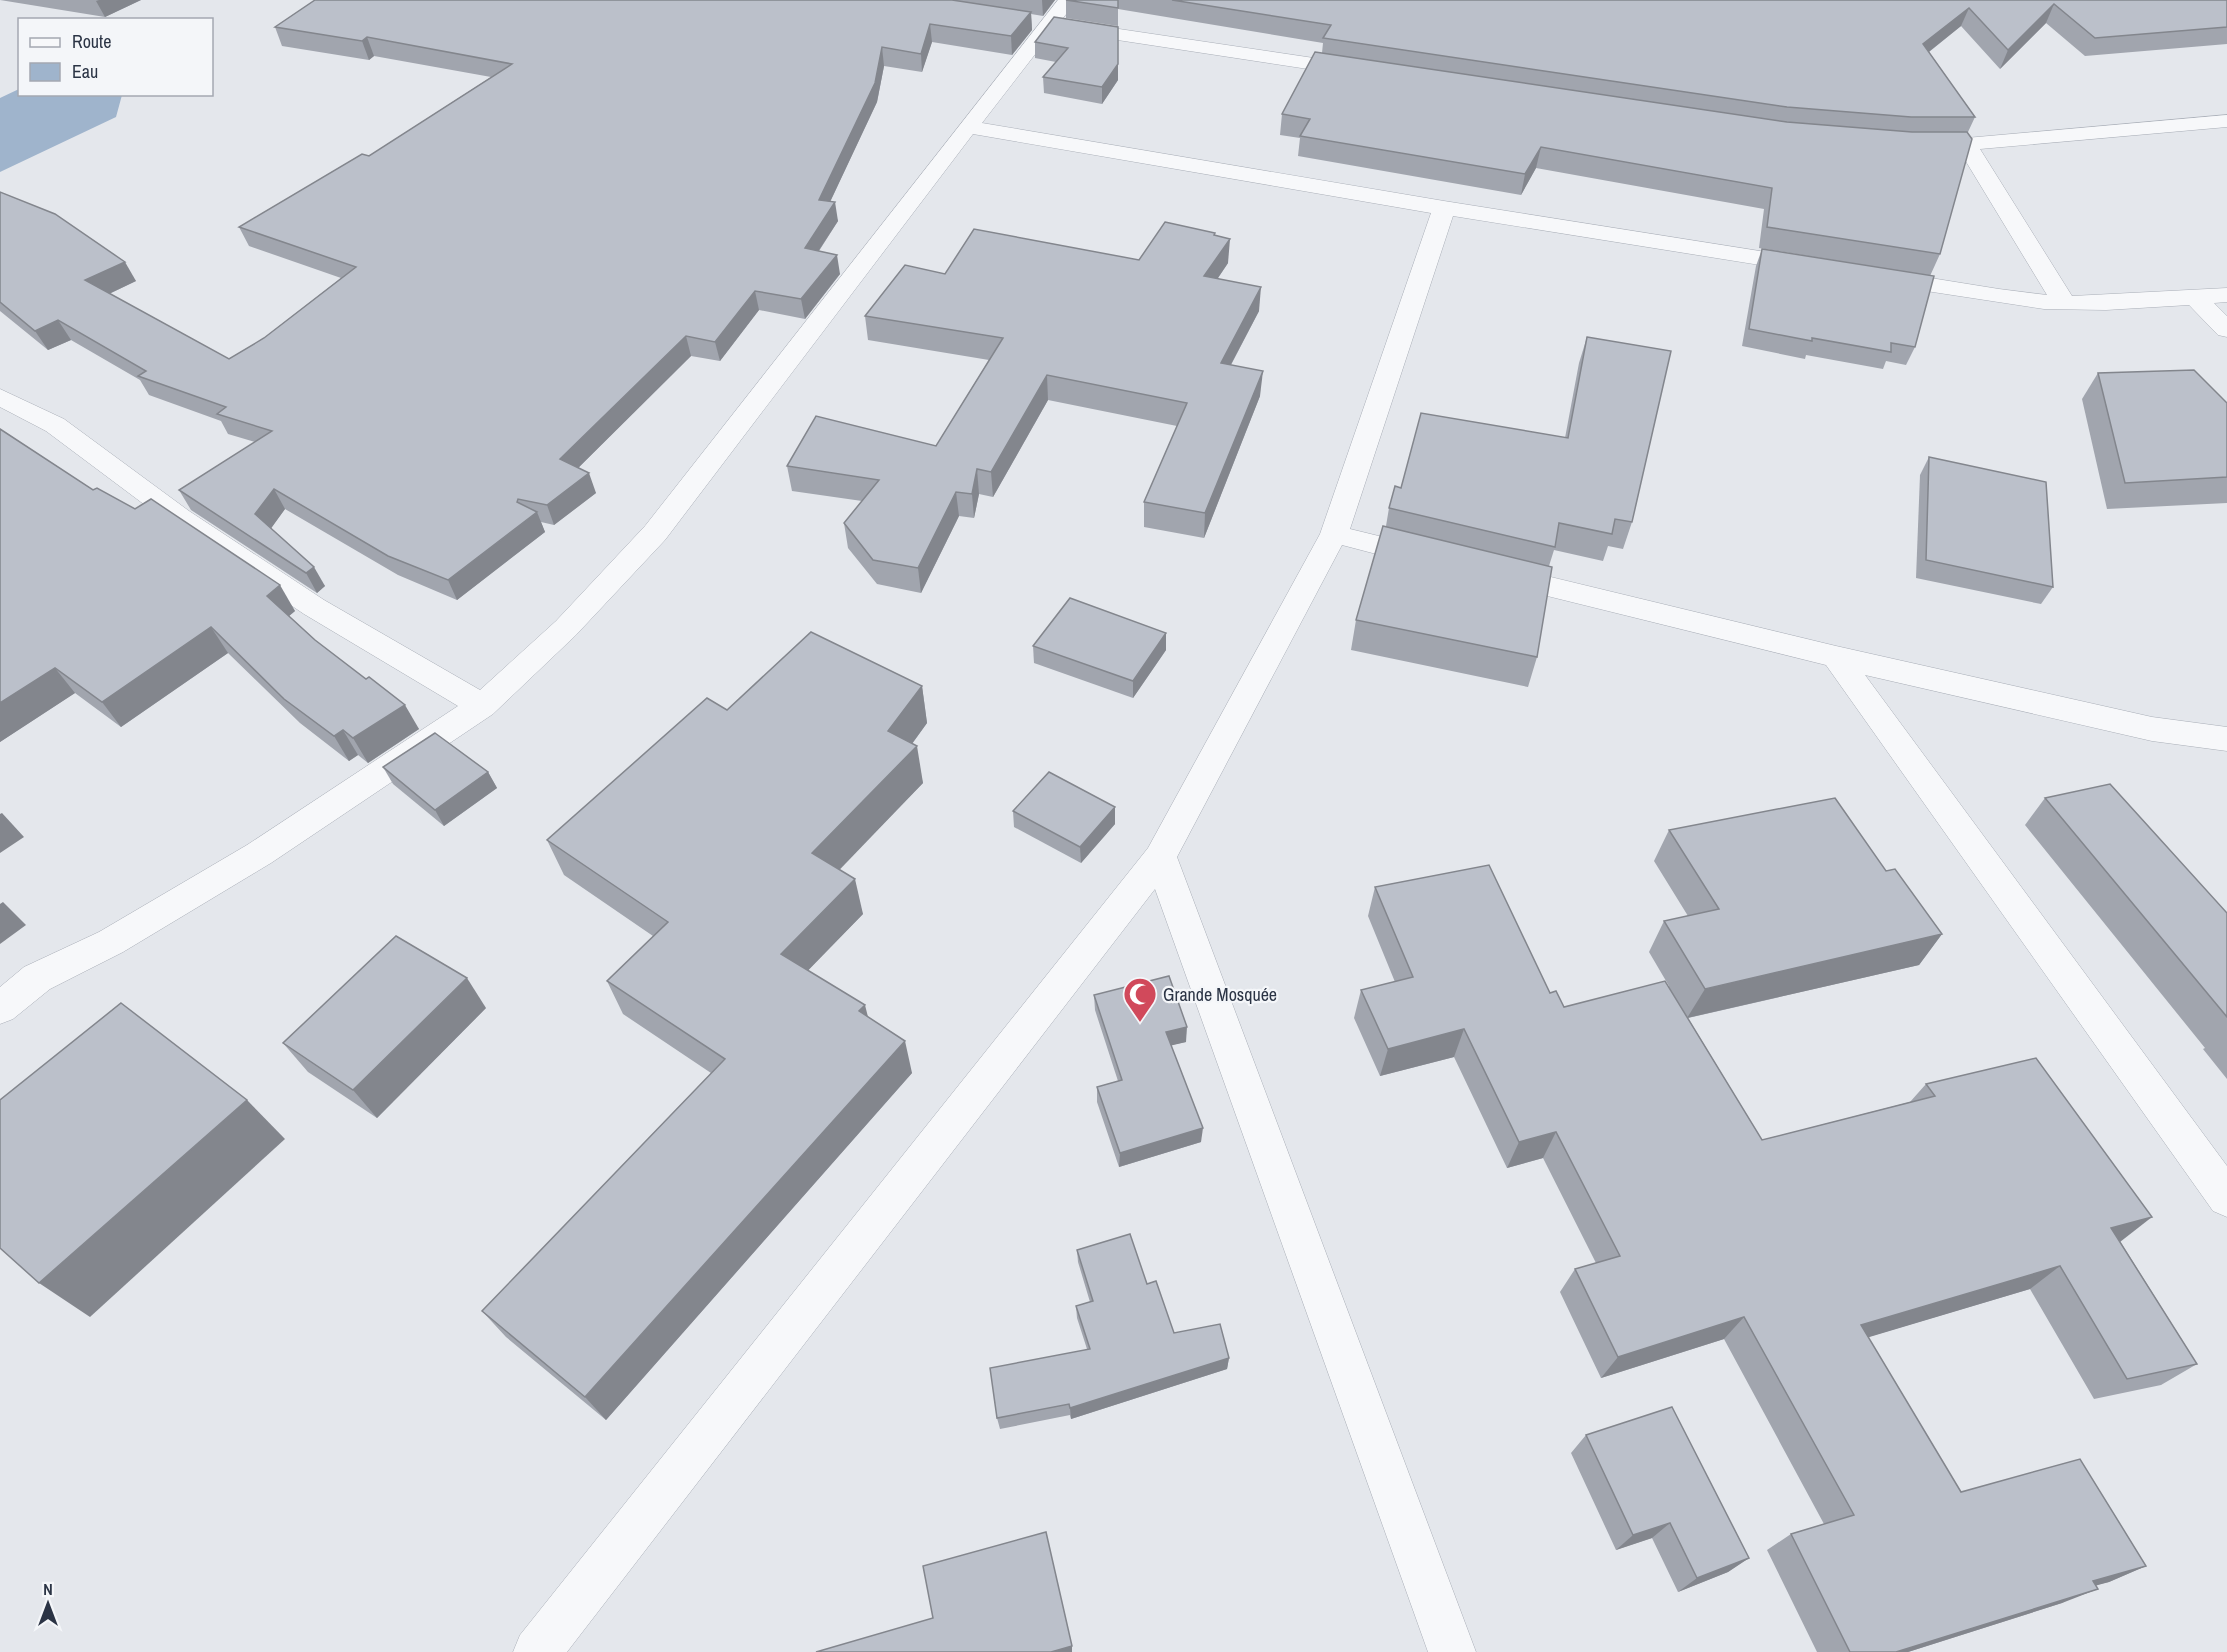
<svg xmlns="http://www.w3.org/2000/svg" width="2227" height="1652" font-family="'Archivo Narrow',sans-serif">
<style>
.water{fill:#9fb4cc}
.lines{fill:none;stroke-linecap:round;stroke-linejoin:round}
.minor-casing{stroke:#a9aeb7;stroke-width:1}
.minor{fill:#f7f8fa;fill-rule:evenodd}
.wall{fill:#a1a5ae}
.shaded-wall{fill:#83868d}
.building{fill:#bbc0ca;stroke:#83868d;stroke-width:1.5}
.labels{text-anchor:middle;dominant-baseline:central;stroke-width:4.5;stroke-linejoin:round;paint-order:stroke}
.poi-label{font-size:18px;fill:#2b3445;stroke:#f4f6f9;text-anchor:start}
</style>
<rect width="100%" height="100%" fill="#e4e7ec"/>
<path class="water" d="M 19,89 L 20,94 L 122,95 L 116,117 L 0,172 L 0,98 Z"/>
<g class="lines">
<defs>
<g id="minor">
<path d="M 1058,0 L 1077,0 L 982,123 L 1444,201 L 1804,258 L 1812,260 L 1816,265 L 1812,270 L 1804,272 L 1453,216 L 1350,529 L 1432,549 L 1436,556 L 1432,563 L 1422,566 L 1342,545 L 1177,857 L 1476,1652 L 1428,1652 L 1155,889 L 567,1652 L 513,1652 L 520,1635 L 1148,848 L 1320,534 L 1431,213 L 973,134 L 665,540 L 576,635 L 493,714 L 271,863 L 123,952 L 50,989 L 13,1019 L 0,1024 L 0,987 L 24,967 L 99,932 L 247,845 L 458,706 L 304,614 L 169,523 L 46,431 L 0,407 L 0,389 L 64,419 L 189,511 L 324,600 L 480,690 L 556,621 L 645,526 Z"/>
<path d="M 1072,22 L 1354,64 L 1361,66 L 1364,70 L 1361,74 L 1354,76 L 1065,32 L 1062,28 L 1065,24 Z"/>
<path d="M 2227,115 L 2227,127 L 1980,149 L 2072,296 L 2227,288 L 2227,302 L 2214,303 L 2227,316 L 2227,337 L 2218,335 L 2189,305 L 2106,310 L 2044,309 L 1887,285 L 1879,283 L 1875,278 L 1879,273 L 1887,271 L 1999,289 L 2047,295 L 1959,150 L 1917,149 L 1914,144 L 1917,139 L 1966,138 Z"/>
<path d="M 1505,566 L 1836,646 L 2152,717 L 2227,727 L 2227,751 L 2152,741 L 1865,675 L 2227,1166 L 2227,1217 L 2213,1211 L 1826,665 L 1495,583 L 1491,576 L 1495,569 Z"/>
</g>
</defs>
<use href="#minor" class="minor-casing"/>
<use href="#minor" class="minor"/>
</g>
<g class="wall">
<path d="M 0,0 L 141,0 L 105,17 Z"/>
<path d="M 315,0 L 1055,0 L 1043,16 L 1031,14 L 1032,30 L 1012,55 L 932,42 L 922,72 L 884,66 L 877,102 L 830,202 L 838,221 L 819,251 L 840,274 L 805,319 L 759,310 L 720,361 L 691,356 L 578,468 L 596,493 L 554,525 L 541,522 L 545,532 L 457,600 L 398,575 L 285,509 L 271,528 L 325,586 L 317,593 L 191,510 L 179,490 L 255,442 L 228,434 L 221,421 L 149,395 L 140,380 L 71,340 L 48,350 L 0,311 L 0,192 L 136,281 L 109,294 L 229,359 L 264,338 L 341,278 L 249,246 L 239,227 L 369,156 L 491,77 L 374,56 L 369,60 L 282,46 L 275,27 Z"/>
<path d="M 1066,0 L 2227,0 L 2227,44 L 2085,56 L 2046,23 L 2000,69 L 1961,26 L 1929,52 L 1975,117 L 1968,132 L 1940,254 L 1930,276 L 1759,248 L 1764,209 L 1536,168 L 1521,195 L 1298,156 L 1300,138 L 1280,135 L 1282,114 L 1322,53 L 1323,43 L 1118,9 L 1118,26 L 1066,18 Z"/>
<path d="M 1054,17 L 1118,80 L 1102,104 L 1044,93 L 1043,77 L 1056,62 L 1035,58 L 1035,42 Z"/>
<path d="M 1215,233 L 1215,236 L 1228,263 L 1218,278 L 1259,311 L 1231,365 L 1260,396 L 1204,538 L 1144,527 L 1144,502 L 1177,426 L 1048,400 L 993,497 L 979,494 L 974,518 L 959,516 L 921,593 L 877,584 L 848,548 L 844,523 L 862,501 L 792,491 L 787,466 L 936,446 L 989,360 L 868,340 L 865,316 L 945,274 L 1139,260 Z"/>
<path d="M 1762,249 L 1915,347 L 1906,365 L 1886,361 L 1883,369 L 1806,355 L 1805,359 L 1742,346 L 1756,266 Z"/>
<path d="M 1587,337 L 1632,522 L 1623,549 L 1608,546 L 1603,561 L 1554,550 L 1549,566 L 1537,657 L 1528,687 L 1351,650 L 1356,620 L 1386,526 L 1389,508 L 1401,488 L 1565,438 L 1579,363 Z"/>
<path d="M 2098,373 L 2227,403 L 2227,503 L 2107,509 L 2082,399 Z"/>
<path d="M 0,429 L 93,490 L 295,611 L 289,616 L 315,640 L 419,729 L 368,763 L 358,755 L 349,761 L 300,723 L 228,653 L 121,727 L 75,693 L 0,742 Z"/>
<path d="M 1929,457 L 2053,587 L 2041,604 L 1916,578 L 1920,475 Z"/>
<path d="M 1033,646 L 1166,650 L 1133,698 L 1034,663 Z"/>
<path d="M 922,686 L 927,723 L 912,744 L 923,783 L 839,869 L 863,914 L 808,970 L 867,1016 L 912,1073 L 606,1420 L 506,1337 L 482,1311 L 711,1073 L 623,1014 L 607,981 L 653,936 L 564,875 L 547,840 L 727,710 Z"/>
<path d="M 383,767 L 488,772 L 497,788 L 444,826 L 393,784 Z"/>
<path d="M 2045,798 L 2227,913 L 2227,1079 L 2203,1049 L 2205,1048 L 2025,825 Z"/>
<path d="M 1115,807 L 1115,824 L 1081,863 L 1014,827 L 1013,811 Z"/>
<path d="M 1669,830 L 1886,871 L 1942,934 L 1919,965 L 1688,1018 L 1762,1140 L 1910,1102 L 1926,1084 L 2120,1241 L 2197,1364 L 2161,1385 L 2094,1399 L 2030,1289 L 1868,1337 L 1961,1492 L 2146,1566 L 2109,1582 L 2096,1585 L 2062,1603 L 1908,1652 L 1817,1652 L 1767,1550 L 1791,1534 L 1824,1524 L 1724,1339 L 1601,1378 L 1560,1292 L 1575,1269 L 1596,1263 L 1543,1158 L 1507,1168 L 1454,1057 L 1380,1076 L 1354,1018 L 1361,990 L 1395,982 L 1368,916 L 1375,887 L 1550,993 L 1564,1007 L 1669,986 L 1649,952 L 1664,921 L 1688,916 L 1654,861 Z"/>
<path d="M 1094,995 L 1186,1042 L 1171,1045 L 1201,1142 L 1119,1167 L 1097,1102 L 1097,1087 L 1118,1081 L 1095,1010 Z"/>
<path d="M 486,1008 L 377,1118 L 308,1072 L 283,1043 Z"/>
<path d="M 1077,1250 L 1147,1284 L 1174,1333 L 1229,1358 L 1227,1369 L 1071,1419 L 1070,1415 L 1000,1429 L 997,1418 L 1087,1349 L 1077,1318 L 1076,1306 L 1090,1302 L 1078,1262 Z"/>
<path d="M 1586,1435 L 1749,1558 L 1728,1572 L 1678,1592 L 1652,1538 L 1616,1550 L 1571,1453 Z"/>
</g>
<g class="shaded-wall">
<path d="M 99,0 L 141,0 L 105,17 L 96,1 Z"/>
<path d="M 1042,0 L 1055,0 L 1043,16 Z"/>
<path d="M 2054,4 L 2046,23 L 2000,69 L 2008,50 Z"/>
<path d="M 1969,8 L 1961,26 L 1916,62 L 1923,44 Z"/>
<path d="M 1031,12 L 1032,30 L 1012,55 L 1011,36 Z"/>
<path d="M 930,24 L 932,42 L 922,72 L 921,54 Z"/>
<path d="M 367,37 L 374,56 L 369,60 L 362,41 Z"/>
<path d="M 882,47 L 884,66 L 877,102 L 822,219 L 819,200 Z"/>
<path d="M 1118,64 L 1118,80 L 1102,104 L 1102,87 Z"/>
<path d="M 1541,147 L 1536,168 L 1521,195 L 1525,174 Z"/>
<path d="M 835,202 L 838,221 L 808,267 L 805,248 Z"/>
<path d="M 1230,239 L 1228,263 L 1203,300 L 1204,276 Z"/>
<path d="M 837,255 L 840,274 L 805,319 L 801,299 Z"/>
<path d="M 125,262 L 136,281 L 96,300 L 85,280 Z"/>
<path d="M 1261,287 L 1259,311 L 1219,387 L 1221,363 Z"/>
<path d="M 755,291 L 759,310 L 720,361 L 715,342 Z"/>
<path d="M 58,320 L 71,340 L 48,350 L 35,331 Z"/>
<path d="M 686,336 L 691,356 L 567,479 L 560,459 Z"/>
<path d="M 1263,371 L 1260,396 L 1204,538 L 1205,513 Z"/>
<path d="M 1047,375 L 1048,400 L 993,497 L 991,472 Z"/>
<path d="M 977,469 L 979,494 L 974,518 L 972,494 Z"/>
<path d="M 589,473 L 596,493 L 554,525 L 547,505 Z"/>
<path d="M 274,489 L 285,509 L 267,534 L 255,514 Z"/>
<path d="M 956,492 L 959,516 L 921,593 L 918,568 Z"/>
<path d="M 537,512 L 545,532 L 457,600 L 448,580 Z"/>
<path d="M 314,567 L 325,586 L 317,593 L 306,573 Z"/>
<path d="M 280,585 L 295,611 L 283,621 L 267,596 Z"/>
<path d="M 211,627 L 228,653 L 121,727 L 102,702 Z"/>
<path d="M 1166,633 L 1166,650 L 1133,698 L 1133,681 Z"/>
<path d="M 55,668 L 75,693 L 0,742 L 0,703 Z"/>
<path d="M 922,686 L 927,723 L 895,767 L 888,731 Z"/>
<path d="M 405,705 L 419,729 L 368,763 L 353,738 Z"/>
<path d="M 343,730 L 358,755 L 349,761 L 334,736 Z"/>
<path d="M 917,746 L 923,783 L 822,888 L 812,853 Z"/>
<path d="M 488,772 L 497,788 L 444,826 L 435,810 Z"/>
<path d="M 1115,807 L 1115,824 L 1081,863 L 1080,847 Z"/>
<path d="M 2,813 L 24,837 L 0,853 L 0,814 Z"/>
<path d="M 855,879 L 863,914 L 792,987 L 781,954 Z"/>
<path d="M 3,902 L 26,925 L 0,944 L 0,904 Z"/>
<path d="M 1942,934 L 1919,965 L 1687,1018 L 1705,989 Z"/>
<path d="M 467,978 L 486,1008 L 377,1118 L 353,1090 Z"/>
<path d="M 865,1005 L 873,1037 L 859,1011 Z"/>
<path d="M 1187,1027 L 1186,1042 L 1165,1047 L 1166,1032 Z"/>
<path d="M 1464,1029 L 1454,1057 L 1380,1076 L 1388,1049 Z"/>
<path d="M 905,1041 L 912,1073 L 606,1420 L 585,1397 Z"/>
<path d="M 247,1100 L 285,1139 L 90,1317 L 39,1283 Z"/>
<path d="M 1203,1128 L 1201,1142 L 1119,1167 L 1120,1153 Z"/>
<path d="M 1556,1132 L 1543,1158 L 1507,1168 L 1519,1142 Z"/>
<path d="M 2152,1217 L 2120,1242 L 2111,1228 Z"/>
<path d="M 2060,1266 L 2030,1289 L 1836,1347 L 1861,1325 Z"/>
<path d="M 1744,1317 L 1724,1339 L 1601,1378 L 1618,1357 Z"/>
<path d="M 1229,1358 L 1227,1369 L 1071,1419 L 1070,1408 Z"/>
<path d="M 1670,1523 L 1652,1538 L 1616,1550 L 1633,1535 Z"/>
<path d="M 1749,1558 L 1728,1572 L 1678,1592 L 1697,1578 Z"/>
<path d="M 2146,1566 L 2109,1582 L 2058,1596 L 2093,1581 Z"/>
<path d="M 2098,1589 L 2062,1603 L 1908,1652 L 1896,1652 Z"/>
<path d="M 1072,1646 L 1072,1652 L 1051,1652 Z"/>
</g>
<g class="building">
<path d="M 315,0 L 952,0 L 1031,12 L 1011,36 L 930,24 L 921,54 L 882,47 L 875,83 L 819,200 L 835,202 L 805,248 L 837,255 L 801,299 L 755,291 L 715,342 L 686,336 L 560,459 L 589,473 L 547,505 L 518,499 L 517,502 L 537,512 L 448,580 L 388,556 L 274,489 L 255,514 L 314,567 L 306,573 L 179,490 L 272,431 L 217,414 L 226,407 L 138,376 L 146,371 L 58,320 L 35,331 L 0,302 L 0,192 L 55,214 L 125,262 L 85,280 L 229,359 L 264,338 L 356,267 L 239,227 L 362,154 L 369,156 L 512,64 L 367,37 L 362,41 L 275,27 Z"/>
<path d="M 1066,0 L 1118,0 L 1118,8 Z"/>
<path d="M 1172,0 L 2227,0 L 2227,27 L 2095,38 L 2054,4 L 2008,50 L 1969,8 L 1923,44 L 1975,117 L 1911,117 L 1787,107 L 1323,38 L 1331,25 Z"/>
<path d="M 1054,17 L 1118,27 L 1118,64 L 1102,87 L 1043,77 L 1068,48 L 1035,42 Z"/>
<path d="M 1315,52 L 1787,122 L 1912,132 L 1967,132 L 1972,139 L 1940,254 L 1767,227 L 1772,188 L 1541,147 L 1525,174 L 1300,136 L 1310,119 L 1282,114 Z"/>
<path d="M 1165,222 L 1215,233 L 1214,235 L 1230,239 L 1204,276 L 1261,287 L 1221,363 L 1263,371 L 1205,513 L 1144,502 L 1187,403 L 1047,375 L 991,472 L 977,469 L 972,494 L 956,492 L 918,568 L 873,560 L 844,523 L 879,480 L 787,466 L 816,416 L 936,446 L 1003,338 L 865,316 L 905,265 L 945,274 L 974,229 L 1139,260 Z"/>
<path d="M 1762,249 L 1934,276 L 1915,347 L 1891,343 L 1891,352 L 1812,338 L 1812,341 L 1749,329 Z"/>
<path d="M 1587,337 L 1671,351 L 1632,522 L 1615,519 L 1612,534 L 1559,523 L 1555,547 L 1389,508 L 1395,486 L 1401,488 L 1421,413 L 1568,438 Z"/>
<path d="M 2194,370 L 2227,403 L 2227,477 L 2125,483 L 2098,373 Z"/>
<path d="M 0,429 L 93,490 L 97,488 L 135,509 L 151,499 L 280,585 L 267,596 L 315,640 L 366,679 L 369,677 L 405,705 L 353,738 L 343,730 L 334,736 L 284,699 L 211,627 L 102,702 L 55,668 L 0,703 Z"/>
<path d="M 1929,457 L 2046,482 L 2053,587 L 1926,560 Z"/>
<path d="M 1383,526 L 1552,567 L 1537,657 L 1356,620 Z"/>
<path d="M 1070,598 L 1166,633 L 1133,681 L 1033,646 Z"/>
<path d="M 811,632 L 922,686 L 888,731 L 917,746 L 812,853 L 855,879 L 781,954 L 865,1005 L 859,1011 L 905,1041 L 585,1397 L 482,1311 L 725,1059 L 607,981 L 668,922 L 547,840 L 707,698 L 727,710 Z"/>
<path d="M 435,733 L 488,772 L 435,810 L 383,767 Z"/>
<path d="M 1049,772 L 1115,807 L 1080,847 L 1013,811 Z"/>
<path d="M 2110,784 L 2227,913 L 2227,1017 L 2045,798 Z"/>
<path d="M 1835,798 L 1886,871 L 1895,869 L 1942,934 L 1705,989 L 1664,921 L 1719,909 L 1669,830 Z"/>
<path d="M 1489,865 L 1550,993 L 1556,991 L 1564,1007 L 1665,981 L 1762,1140 L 1935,1096 L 1926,1084 L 2036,1058 L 2152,1217 L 2111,1228 L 2197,1364 L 2127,1379 L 2060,1266 L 1861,1325 L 1961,1492 L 2080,1459 L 2146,1566 L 2093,1581 L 2098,1589 L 1896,1652 L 1850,1652 L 1791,1534 L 1854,1515 L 1744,1317 L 1618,1357 L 1575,1269 L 1620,1256 L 1556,1132 L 1519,1142 L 1464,1029 L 1388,1049 L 1361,990 L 1413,977 L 1375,887 Z"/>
<path d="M 396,936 L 467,978 L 353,1090 L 283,1043 Z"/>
<path d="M 1169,976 L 1187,1027 L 1166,1032 L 1203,1128 L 1120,1153 L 1097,1087 L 1122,1080 L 1094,995 Z"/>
<path d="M 121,1003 L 247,1100 L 39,1283 L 0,1248 L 0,1100 Z"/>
<path d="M 1130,1234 L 1147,1284 L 1156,1281 L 1174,1333 L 1220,1324 L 1229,1358 L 1070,1408 L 1069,1404 L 997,1418 L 990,1368 L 1090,1349 L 1076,1306 L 1093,1301 L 1077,1250 Z"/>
<path d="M 1672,1407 L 1749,1558 L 1697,1578 L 1670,1523 L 1633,1535 L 1586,1435 Z"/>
<path d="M 1046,1532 L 1072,1646 L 1051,1652 L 816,1652 L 933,1618 L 923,1566 Z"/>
</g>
<defs>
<symbol id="mosque-pin" viewBox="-11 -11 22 30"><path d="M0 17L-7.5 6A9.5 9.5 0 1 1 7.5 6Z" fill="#d1495b" stroke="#f4f6f9"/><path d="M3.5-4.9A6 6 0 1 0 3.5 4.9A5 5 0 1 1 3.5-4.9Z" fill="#fff"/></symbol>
</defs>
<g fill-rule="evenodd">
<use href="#mosque-pin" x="1121" y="975" width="38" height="52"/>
</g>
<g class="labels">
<g class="poi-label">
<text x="1163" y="994">Grande Mosquée</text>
</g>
</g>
<rect x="18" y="18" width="195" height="78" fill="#f4f6f9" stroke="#a4a8b1" stroke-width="1.5"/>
<rect x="30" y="38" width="30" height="9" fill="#f7f8fa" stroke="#a4a8b1" stroke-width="1.5"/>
<text x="72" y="48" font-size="18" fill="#2b3445">Route</text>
<rect x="30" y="63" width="30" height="18" fill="#9fb4cc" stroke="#a4a8b1" stroke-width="1.5"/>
<text x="72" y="78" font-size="18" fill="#2b3445">Eau</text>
<g transform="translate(48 1604)" stroke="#f4f6f9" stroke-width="4.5" paint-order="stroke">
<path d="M0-4.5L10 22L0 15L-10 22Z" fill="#2b3445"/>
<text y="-9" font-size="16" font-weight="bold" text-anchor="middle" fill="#2b3445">N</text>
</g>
</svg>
